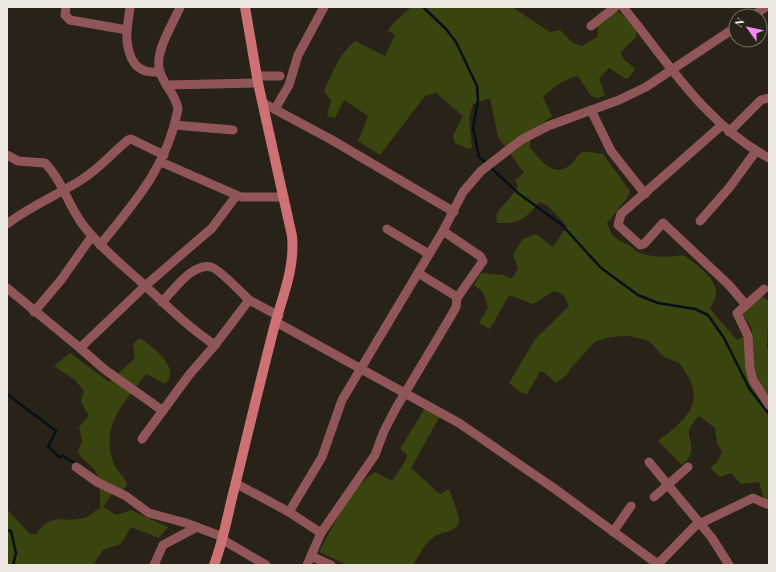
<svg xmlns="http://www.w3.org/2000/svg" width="776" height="572" font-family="'Playfair Display',serif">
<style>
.green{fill:#39440f}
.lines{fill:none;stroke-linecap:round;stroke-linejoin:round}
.stream{stroke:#051017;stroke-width:2.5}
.street{stroke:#905657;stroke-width:9}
.secondary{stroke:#cd7174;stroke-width:10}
</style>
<rect width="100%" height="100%" fill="#292219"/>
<g class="green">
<path d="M 411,7 L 512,7 L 550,32 L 560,30 L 573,43 L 582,46 L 597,37 L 598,26 L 611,14 L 617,11 L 625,17 L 636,29 L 636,37 L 621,52 C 622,62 631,63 635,69 L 629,78 L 626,79 L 609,68 L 599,79 L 605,95 L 598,98 L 591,96 L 578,76 C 563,79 554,87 543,97 L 552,116 L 531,132 L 530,147 C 540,161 556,180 572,163 C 576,159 578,153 584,152 C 589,151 597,154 603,154 L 630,191 L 628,197 L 607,223 C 613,240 616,238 630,246 C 634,248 636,252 640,253 C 655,258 669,257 683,255 C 694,262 718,279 716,294 C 715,299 712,305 710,309 L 737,340 L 752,333 L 751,327 L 742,313 L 757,300 L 764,297 L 769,302 L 767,347 L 769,355 L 769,505 L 764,499 L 759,482 L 741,484 L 731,473 L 720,477 L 710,468 L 718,461 L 722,451 L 717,443 L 715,428 L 699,416 C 679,435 696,438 690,455 C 689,459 684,462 682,465 L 658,441 C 690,417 708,400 679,363 L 664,357 L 649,341 L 630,336 L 609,337 L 595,342 L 570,369 L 567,375 L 556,383 L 544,372 L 540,372 L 527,394 L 520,392 L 509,383 L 535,339 L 569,306 L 563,294 L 554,291 L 533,304 L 509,295 L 490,329 L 479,323 L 488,308 L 483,292 L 474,285 L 481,273 L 503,275 L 511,279 L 518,269 L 513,254 L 523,239 L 536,234 L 553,247 L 567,226 L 548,206 L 539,202 C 526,219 519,224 497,223 L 496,214 L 512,195 L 518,186 L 515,180 L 524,173 L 498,137 L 490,98 L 473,104 L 469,118 L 472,148 L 468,149 L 455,143 L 453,136 L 463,116 L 436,93 L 425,96 L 380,155 L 358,141 L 368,116 L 344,100 L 335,118 L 327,116 L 331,101 L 324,91 C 332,73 339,54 355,41 L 385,56 L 395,35 L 388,31 L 392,25 Z"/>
<path d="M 140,338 C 151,345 183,369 165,384 L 146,374 C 124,404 98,426 115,466 C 118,474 126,476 127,486 L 117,495 L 112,494 L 103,507 L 117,515 L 131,510 L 168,527 L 159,538 L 131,527 L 121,544 L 103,550 L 93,565 L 7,565 L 7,509 L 30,534 L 36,534 C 54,510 62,524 84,518 C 90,517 93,511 100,508 C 100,497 101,476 93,468 C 86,460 83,462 78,451 L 82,441 L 79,427 L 89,416 L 81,402 L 84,391 L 75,380 L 54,366 L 70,353 L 109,382 L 135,358 L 133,344 Z"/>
<path d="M 425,408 L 440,416 L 411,468 L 440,494 L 449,489 L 459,517 C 460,534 443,530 434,537 C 425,542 419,556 413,565 L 347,565 L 319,552 C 333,526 350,488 375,472 L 392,481 L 406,460 L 407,454 L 400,449 Z"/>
</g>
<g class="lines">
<g class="stream">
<path d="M 423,7 L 446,29 L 456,42 L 477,86 L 478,100 L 473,128 L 479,157 L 486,163"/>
<path d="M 490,167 L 518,193 L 562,225 L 601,268 L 638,295 L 658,303 L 695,309 L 708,315 L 724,338 L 749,388 L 769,414"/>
<path d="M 7,394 L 56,431 L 48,446 L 59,457 L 63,456 L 76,464"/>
<path d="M 7,530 L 11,531 L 16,553 L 13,565"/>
</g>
<g class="street">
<path d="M 66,7 L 65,15 L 70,20 L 127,30 L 130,7"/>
<path d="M 623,7 C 667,61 706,125 769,158"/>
<path d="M 752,16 L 766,7"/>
<path d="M 591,26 L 615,7"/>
<path d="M 127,30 C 126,42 129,63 141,69 C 147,73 153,72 160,72"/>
<path d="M 257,76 L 280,76"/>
<path d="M 166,85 L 258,83"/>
<path d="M 263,103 L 332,140 L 454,212"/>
<path d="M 275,109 L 289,85 L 298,55 L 324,7"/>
<path d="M 591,110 L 611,151 L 645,194"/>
<path d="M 174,125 L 233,130"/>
<path d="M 722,125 L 621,214 L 618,225 L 640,245 L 644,244 L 663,223 L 729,285 L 746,305"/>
<path d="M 729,132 L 761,100 L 769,98"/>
<path d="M 7,155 L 18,161 L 45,163 C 62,180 68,205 83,225 C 99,246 121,264 141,282 C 165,304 188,327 215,345 L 249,300 L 279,316"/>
<path d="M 161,162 L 241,197 L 284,197"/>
<path d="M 700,221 L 729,188 L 756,151"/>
<path d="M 7,224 C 30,206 56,196 81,180 C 99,169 112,153 128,140 L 131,139 L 164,155"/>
<path d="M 387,229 L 429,254"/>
<path d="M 443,231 L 480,256 L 483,261 L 457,298"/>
<path d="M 100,245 C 135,202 168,165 178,109 C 176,95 164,85 160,72 C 153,54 173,24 180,7"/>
<path d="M 7,288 L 80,348 L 145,286 L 212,228 L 236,196"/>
<path d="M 764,289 L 737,313 L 748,336 L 750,369 L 753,380 L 769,405"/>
<path d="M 162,302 C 173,291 193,262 211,267 C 219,269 242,293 249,300"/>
<path d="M 34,312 L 61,280 L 92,236"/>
<path d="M 276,322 L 459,423 L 555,489 L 659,565"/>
<path d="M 80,348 L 104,369 L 163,411"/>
<path d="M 142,439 L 189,375 L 215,345"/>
<path d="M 649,462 L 712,538 L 729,565"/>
<path d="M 76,467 L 97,482 L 126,496 L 149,513 L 186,523 L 223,537"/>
<path d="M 235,483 L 289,512 L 321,533"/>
<path d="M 654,497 L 688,467"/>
<path d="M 289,512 L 322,457 L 342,400 L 443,231 L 463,192 L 481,171 L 521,140 L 548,126 L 619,100 L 646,87 L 736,27"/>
<path d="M 613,532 L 631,506"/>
<path d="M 223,540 L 266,565"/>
<path d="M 311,556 L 331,565"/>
<path d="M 154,565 L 163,545 L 197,527"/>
<path d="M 307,565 L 321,533 L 375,455 L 384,431 L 396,408 L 451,316 L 456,307 L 457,298 L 454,295 L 418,273"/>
<path d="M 657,565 L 695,526 L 753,498 L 769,505"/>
</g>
<path class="secondary" d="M 214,565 C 224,539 228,512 235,486 C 248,432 261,378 275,324 C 283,295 295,268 292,236 L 258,83 L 245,7"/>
</g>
<rect width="776" height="572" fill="none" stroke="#ece7e1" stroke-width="16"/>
<g transform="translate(748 28) rotate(303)"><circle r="19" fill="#292219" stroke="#777169"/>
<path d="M0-3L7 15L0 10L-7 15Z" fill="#f38af1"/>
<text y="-6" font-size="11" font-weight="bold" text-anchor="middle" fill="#ece7e1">N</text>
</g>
</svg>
